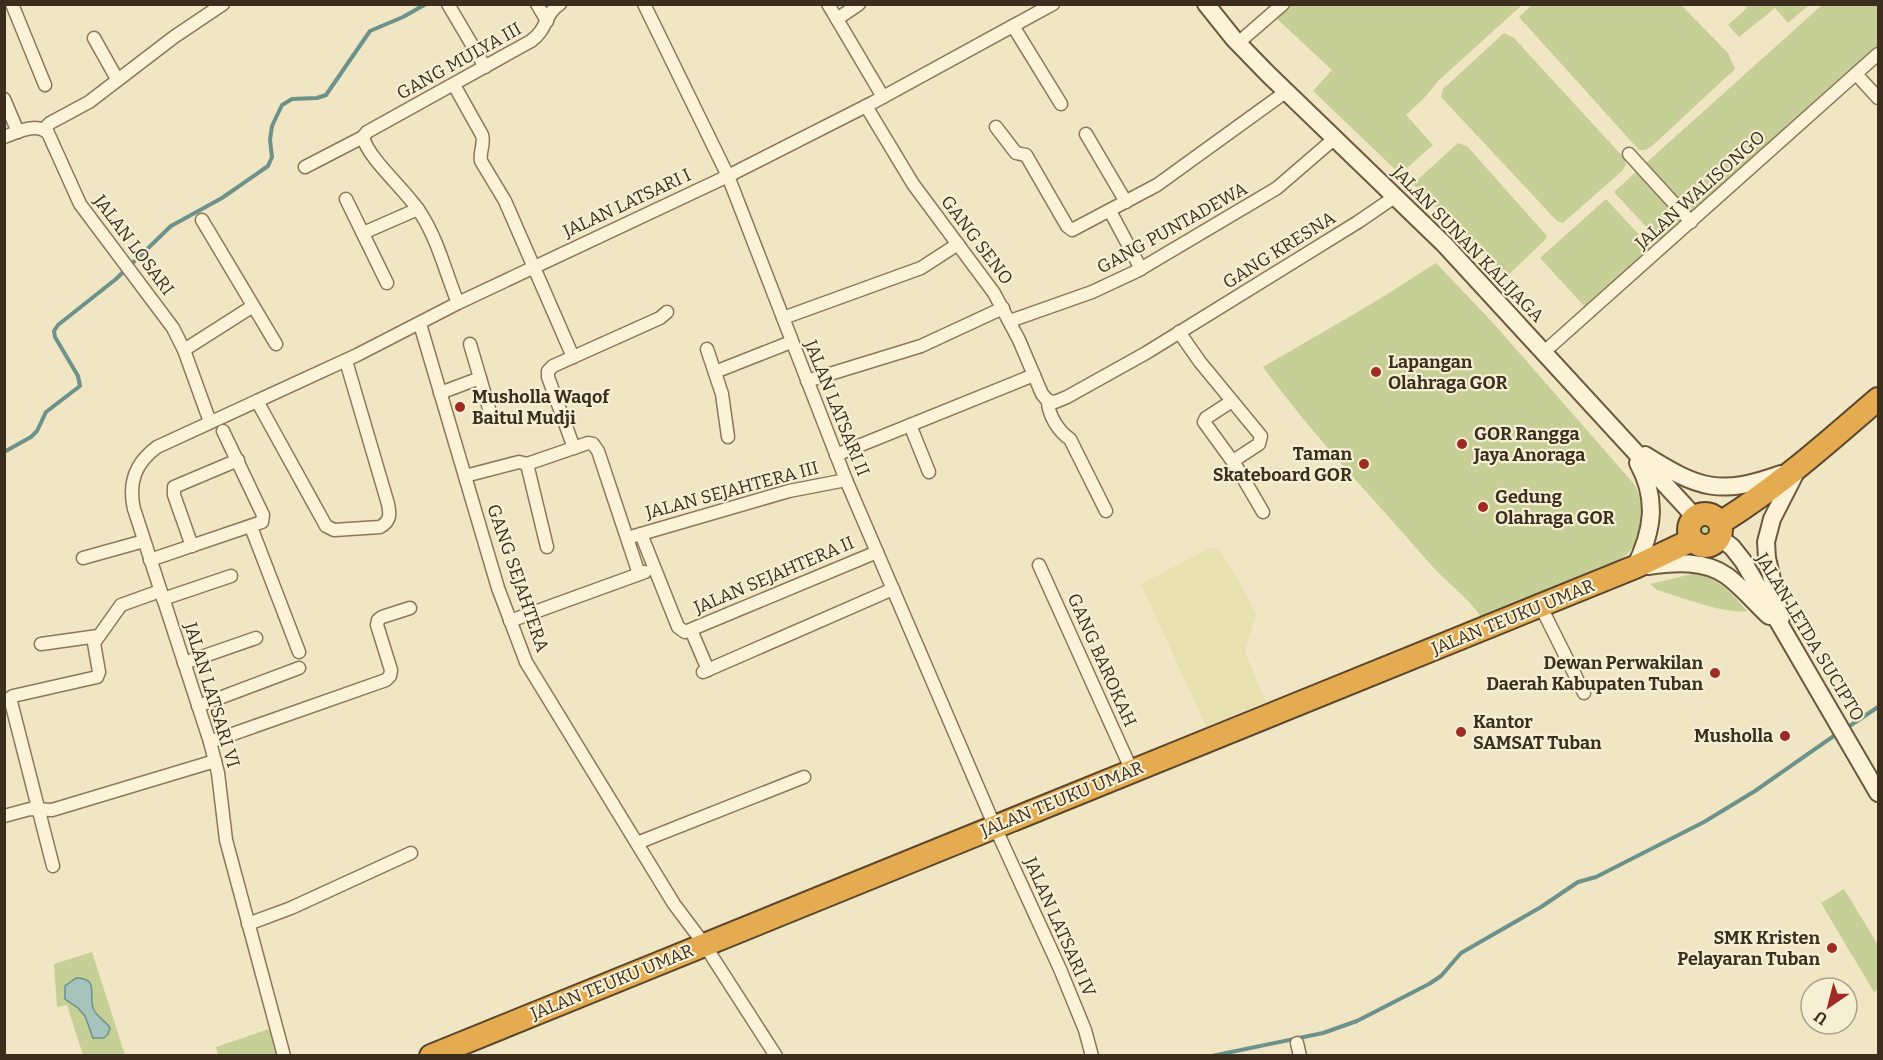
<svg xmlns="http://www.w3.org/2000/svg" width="1883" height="1060" font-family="Bitter,serif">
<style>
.farmland{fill:#e7e1b0}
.green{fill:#c5cf96}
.water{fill:#a6c3bc;stroke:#6c928b;stroke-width:1.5}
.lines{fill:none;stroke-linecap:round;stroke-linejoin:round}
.stream{stroke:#6c928b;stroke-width:4}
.street-casing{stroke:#8c7759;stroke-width:15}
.secondary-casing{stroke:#6e583c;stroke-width:20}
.highway-casing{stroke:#5a452d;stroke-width:26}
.street{stroke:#fbf2d7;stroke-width:12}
.secondary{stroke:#fbf2d7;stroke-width:16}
.highway{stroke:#e4ab50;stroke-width:22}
.poi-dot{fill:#9e2c25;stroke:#f7efd3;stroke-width:2}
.labels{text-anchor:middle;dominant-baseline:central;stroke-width:4.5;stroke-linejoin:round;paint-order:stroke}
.street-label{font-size:18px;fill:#3b2e1e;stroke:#f7efd3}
.poi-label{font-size:18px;font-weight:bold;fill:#3b2e1e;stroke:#f7efd3;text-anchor:start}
</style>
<rect width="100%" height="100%" fill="#f0e6c3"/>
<path class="farmland" d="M 1210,548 L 1218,549 L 1224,557 L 1240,583 L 1256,614 L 1246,647 L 1246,655 L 1266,702 L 1206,726 L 1141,584 Z"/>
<g class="green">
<path d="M 1287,4 L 1522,5 L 1438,81 L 1426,96 L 1406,115 L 1433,145 L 1400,174 L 1313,91 L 1332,70 L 1274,16 Z"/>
<path d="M 1533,4 L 1681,5 L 1728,53 L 1735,69 L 1651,147 L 1644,150 L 1639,150 L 1519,17 Z"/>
<path d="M 1744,5 L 1809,5 L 1788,23 L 1775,8 L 1739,37 L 1728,25 L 1747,8 Z"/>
<path d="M 1822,5 L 1878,5 L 1878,46 L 1692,215 L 1646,163 Z"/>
<path d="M 1504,33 L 1514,38 L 1625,159 L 1626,165 L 1622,171 L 1563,223 L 1557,221 L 1441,97 L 1443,89 Z"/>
<path d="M 1458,143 L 1467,146 L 1547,236 L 1545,240 L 1506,277 L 1413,184 Z"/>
<path d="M 1639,169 L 1686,220 L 1661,243 L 1614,192 Z"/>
<path d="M 1606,199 L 1653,250 L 1588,310 L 1540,258 Z"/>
<path d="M 1436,263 L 1494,324 L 1634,484 C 1646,503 1644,534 1630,551 C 1623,559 1612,564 1603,570 L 1484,622 C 1472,600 1449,585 1432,566 C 1375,500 1314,437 1263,367 L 1373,303 Z"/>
<circle cx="1705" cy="530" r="10"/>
<path d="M 1692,574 C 1717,575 1732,593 1747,611 C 1727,615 1678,596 1657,590 L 1650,584 Z"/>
<path d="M 1844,889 L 1878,945 L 1878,989 L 1874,992 L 1821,903 Z"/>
<path d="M 92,952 L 125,1055 L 83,1055 L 67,1005 L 57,1007 L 54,964 Z"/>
<path d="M 275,1027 L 281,1055 L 218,1055 L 216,1047 Z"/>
</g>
<path class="water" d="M 76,978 C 101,978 87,997 94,1010 C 98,1018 106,1021 110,1028 L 108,1034 L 104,1038 L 93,1038 L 85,1016 L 78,1008 L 65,999 L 65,986 Z"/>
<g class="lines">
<g class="stream">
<path d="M 4,452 L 31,437 L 37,431 L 46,412 L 80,386 L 78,376 L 55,337 L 54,331 L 58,325 L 116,279 L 171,226 L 222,198 L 268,166 L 272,157 L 270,140 L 272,126 L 282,105 L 292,99 L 317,98 L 326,95 L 370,31 L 403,17 L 426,4"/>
<path d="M 1845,729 L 1878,707"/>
<path d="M 1212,1056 L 1323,1033 L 1357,1021 L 1429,984 L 1441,976 L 1461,953 L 1541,907 L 1578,882 L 1596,877 L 1704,822 L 1755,791 L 1838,733"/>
</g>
<defs>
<g id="street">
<path d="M 12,4 L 45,85"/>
<path d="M 448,4 L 485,67"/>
<path d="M 537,4 L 547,21"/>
<path d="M 644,4 L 728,176 L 846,480 L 995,827 L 1060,969 L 1085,1030 L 1092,1056"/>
<path d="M 828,4 L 883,97"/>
<path d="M 837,19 L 859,4"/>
<path d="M 1013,26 L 1061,104"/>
<path d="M 94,38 L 117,79"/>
<path d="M 1238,43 L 1283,4"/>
<path d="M 1856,74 L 1878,98"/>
<path d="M 454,85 L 482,135 C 485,144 479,152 481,161 L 505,201 L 573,357"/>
<path d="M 4,99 L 18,132"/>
<path d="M 866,106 L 913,184 L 994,293 L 1019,340 L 1042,394 L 1048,401"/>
<path d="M 996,127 L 1016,153 L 1026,155 L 1067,226 L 1072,230 L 1157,185 L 1287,91"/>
<path d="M 44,129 L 50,123 L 89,102 L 174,37 L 223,4"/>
<path d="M 1086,134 L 1126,202"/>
<path d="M 4,137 C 18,132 36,122 48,133 L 80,204 L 173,328 L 184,350 L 210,422"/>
<path d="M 363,137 C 368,159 408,192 421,214 C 438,240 446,274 458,303"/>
<path d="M 1629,154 L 1691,222"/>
<path d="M 305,167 L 363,137 L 367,132 L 531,41 C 548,29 544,14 560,4"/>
<path d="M 346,199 L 387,283"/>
<path d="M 1110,211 L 1141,269"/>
<path d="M 202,220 L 276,344"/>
<path d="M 363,233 L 418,209"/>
<path d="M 783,318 L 921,268 L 958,244"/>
<path d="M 1010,321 L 1092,292 L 1137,271 L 1277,188 L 1335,138"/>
<path d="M 420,324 L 498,588 L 526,662 L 674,904 L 704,944 L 776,1056"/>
<path d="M 1179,332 L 1200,362 L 1261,436 L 1259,444 L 1233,461"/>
<path d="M 470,344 L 490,412"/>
<path d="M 707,349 L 722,394 L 728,437"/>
<path d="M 184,350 L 253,306"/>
<path d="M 1544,352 L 1878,54"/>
<path d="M 715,372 L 791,342"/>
<path d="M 807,381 L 921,346 L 1003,308"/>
<path d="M 440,393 L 480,378"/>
<path d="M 257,401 L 326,526 L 334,530 L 380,527 C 391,521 390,514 388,504 L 346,361"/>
<path d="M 1048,401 L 1055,402 L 1067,397 L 1146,353 L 1358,222 L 1396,196"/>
<path d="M 1048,401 C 1048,415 1059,432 1070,439 L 1106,511"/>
<path d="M 1232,401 L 1206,418 L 1204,422 L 1236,466 L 1263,512"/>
<path d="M 910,425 L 929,472"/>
<path d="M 574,448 L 548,377 L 548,371 L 553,366 L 660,318 L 667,312"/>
<path d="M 836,455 L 1034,375"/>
<path d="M 527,464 L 547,547"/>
<path d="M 465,476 L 519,462 L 527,464 L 588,443 L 593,444 L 598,451 L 639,574"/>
<path d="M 251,527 L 299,652"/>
<path d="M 641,534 L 678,627 L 685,632 L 877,552"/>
<path d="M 634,536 L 789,491 L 846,480"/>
<path d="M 192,546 L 174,495 L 174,487 L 238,460"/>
<path d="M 83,558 L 144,541"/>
<path d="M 150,560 L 262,522 L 263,515 L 223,431"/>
<path d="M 1039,565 L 1132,771"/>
<path d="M 163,599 L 231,576"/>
<path d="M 1540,605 L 1584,693"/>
<path d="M 510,621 L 645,572"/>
<path d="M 691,630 L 708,670"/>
<path d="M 41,644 L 98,636"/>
<path d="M 184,663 L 256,638"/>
<path d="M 703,672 L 893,589"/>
<path d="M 198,706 L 299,668"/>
<path d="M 210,742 L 386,680 L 390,676 L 391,670 L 377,625 L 378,620 L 382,617 L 410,608"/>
<path d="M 4,816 L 30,809 L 52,810 L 215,761"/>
<path d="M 637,843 L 804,777"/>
<path d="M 53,866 L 10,698 L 13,696 L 97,677 L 99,672 L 94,643 L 121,605 L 160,591"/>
<path d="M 248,924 L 291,908 L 411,853"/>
<path d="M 1297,1043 L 1300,1056"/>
<path d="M 284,1056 L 226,840 L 218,773 L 210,742 L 134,509 C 128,483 135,463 157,447 L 357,355 L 458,303 L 728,176 L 872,103 L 1053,4"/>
</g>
<g id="secondary">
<path d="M 1206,4 L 1234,39 L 1268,74 L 1444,244 L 1695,517"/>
<path d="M 1645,455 C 1699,489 1720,496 1781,474"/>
<path d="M 1720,538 L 1732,547 L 1743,561 L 1878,793"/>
<path d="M 1648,566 C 1674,562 1705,560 1727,576 C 1742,587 1755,603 1769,616"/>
<path d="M 1635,567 C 1653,531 1658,499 1638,463"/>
<path d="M 1781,618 L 1767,558 L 1766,542 L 1772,519 L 1796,472"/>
</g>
<g id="highway">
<circle cx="1705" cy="530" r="16"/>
<path d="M 1720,523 C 1778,487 1827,443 1878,399"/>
<path d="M 431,1056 L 1635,567 L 1692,540"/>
</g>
</defs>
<use href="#street" class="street-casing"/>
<use href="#secondary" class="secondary-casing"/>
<use href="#highway" class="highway-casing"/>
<use href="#street" class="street"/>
<use href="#secondary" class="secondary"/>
<use href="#highway" class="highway"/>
</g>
<g class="poi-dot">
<circle cx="1376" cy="372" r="6"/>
<circle cx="460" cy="407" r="6"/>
<circle cx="1462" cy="444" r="6"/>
<circle cx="1364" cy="464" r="6"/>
<circle cx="1483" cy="507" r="6"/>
<circle cx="1715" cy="673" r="6"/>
<circle cx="1461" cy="732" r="6"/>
<circle cx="1785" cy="736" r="6"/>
<circle cx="1832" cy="948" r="6"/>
</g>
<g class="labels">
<g class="street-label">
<text transform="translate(459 61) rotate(-29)">GANG MULYA III</text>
<text transform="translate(1700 190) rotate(-42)">JALAN WALISONGO</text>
<text transform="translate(627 203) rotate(-25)">JALAN LATSARI I</text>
<text transform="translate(1172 228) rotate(-29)">GANG PUNTADEWA</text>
<text transform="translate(977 240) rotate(53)">GANG SENO</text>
<text transform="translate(1468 244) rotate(46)">JALAN SUNAN KALIJAGA</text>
<text transform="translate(134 245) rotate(53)">JALAN LOSARI</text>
<text transform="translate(1279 250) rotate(-32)">GANG KRESNA</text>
<text transform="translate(837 408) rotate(68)">JALAN LATSARI II</text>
<text transform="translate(732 490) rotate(-15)">JALAN SEJAHTERA III</text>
<text transform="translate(774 575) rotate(-23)">JALAN SEJAHTERA II</text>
<text transform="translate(518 578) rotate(71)">GANG SEJAHTERA</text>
<text transform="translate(1513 617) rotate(-22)">JALAN TEUKU UMAR</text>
<text transform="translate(1810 637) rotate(59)">JALAN LETDA SUCIPTO</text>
<text transform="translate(1102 660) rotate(66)">GANG BAROKAH</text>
<text transform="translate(212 695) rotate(73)">JALAN LATSARI VI</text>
<text transform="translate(1062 799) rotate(-22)">JALAN TEUKU UMAR</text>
<text transform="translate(1060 927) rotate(66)">JALAN LATSARI IV</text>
<text transform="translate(612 982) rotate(-22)">JALAN TEUKU UMAR</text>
</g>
<g class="poi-label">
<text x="1388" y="362">Lapangan<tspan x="1388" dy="21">Olahraga GOR</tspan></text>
<text x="472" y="397">Musholla Waqof<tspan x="472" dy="21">Baitul Mudji</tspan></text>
<text x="1474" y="434">GOR Rangga<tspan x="1474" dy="21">Jaya Anoraga</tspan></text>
<text x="1352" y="454" text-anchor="end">Taman<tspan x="1352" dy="21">Skateboard GOR</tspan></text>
<text x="1495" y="497">Gedung<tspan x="1495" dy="21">Olahraga GOR</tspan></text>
<text x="1703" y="663" text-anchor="end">Dewan Perwakilan<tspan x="1703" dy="21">Daerah Kabupaten Tuban</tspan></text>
<text x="1473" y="722">Kantor<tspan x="1473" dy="21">SAMSAT Tuban</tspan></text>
<text x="1773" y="736" text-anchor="end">Musholla</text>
<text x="1820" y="938" text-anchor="end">SMK Kristen<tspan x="1820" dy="21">Pelayaran Tuban</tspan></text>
</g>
</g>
<rect width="1883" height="1060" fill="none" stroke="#3b2e1e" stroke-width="12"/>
<g transform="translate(1829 1006) rotate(215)"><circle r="28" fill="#f7efd3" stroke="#aca28b" stroke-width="1.5"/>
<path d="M0-4.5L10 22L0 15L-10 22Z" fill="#9e2c25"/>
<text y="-9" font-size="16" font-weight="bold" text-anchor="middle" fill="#3b2e1e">U</text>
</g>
</svg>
